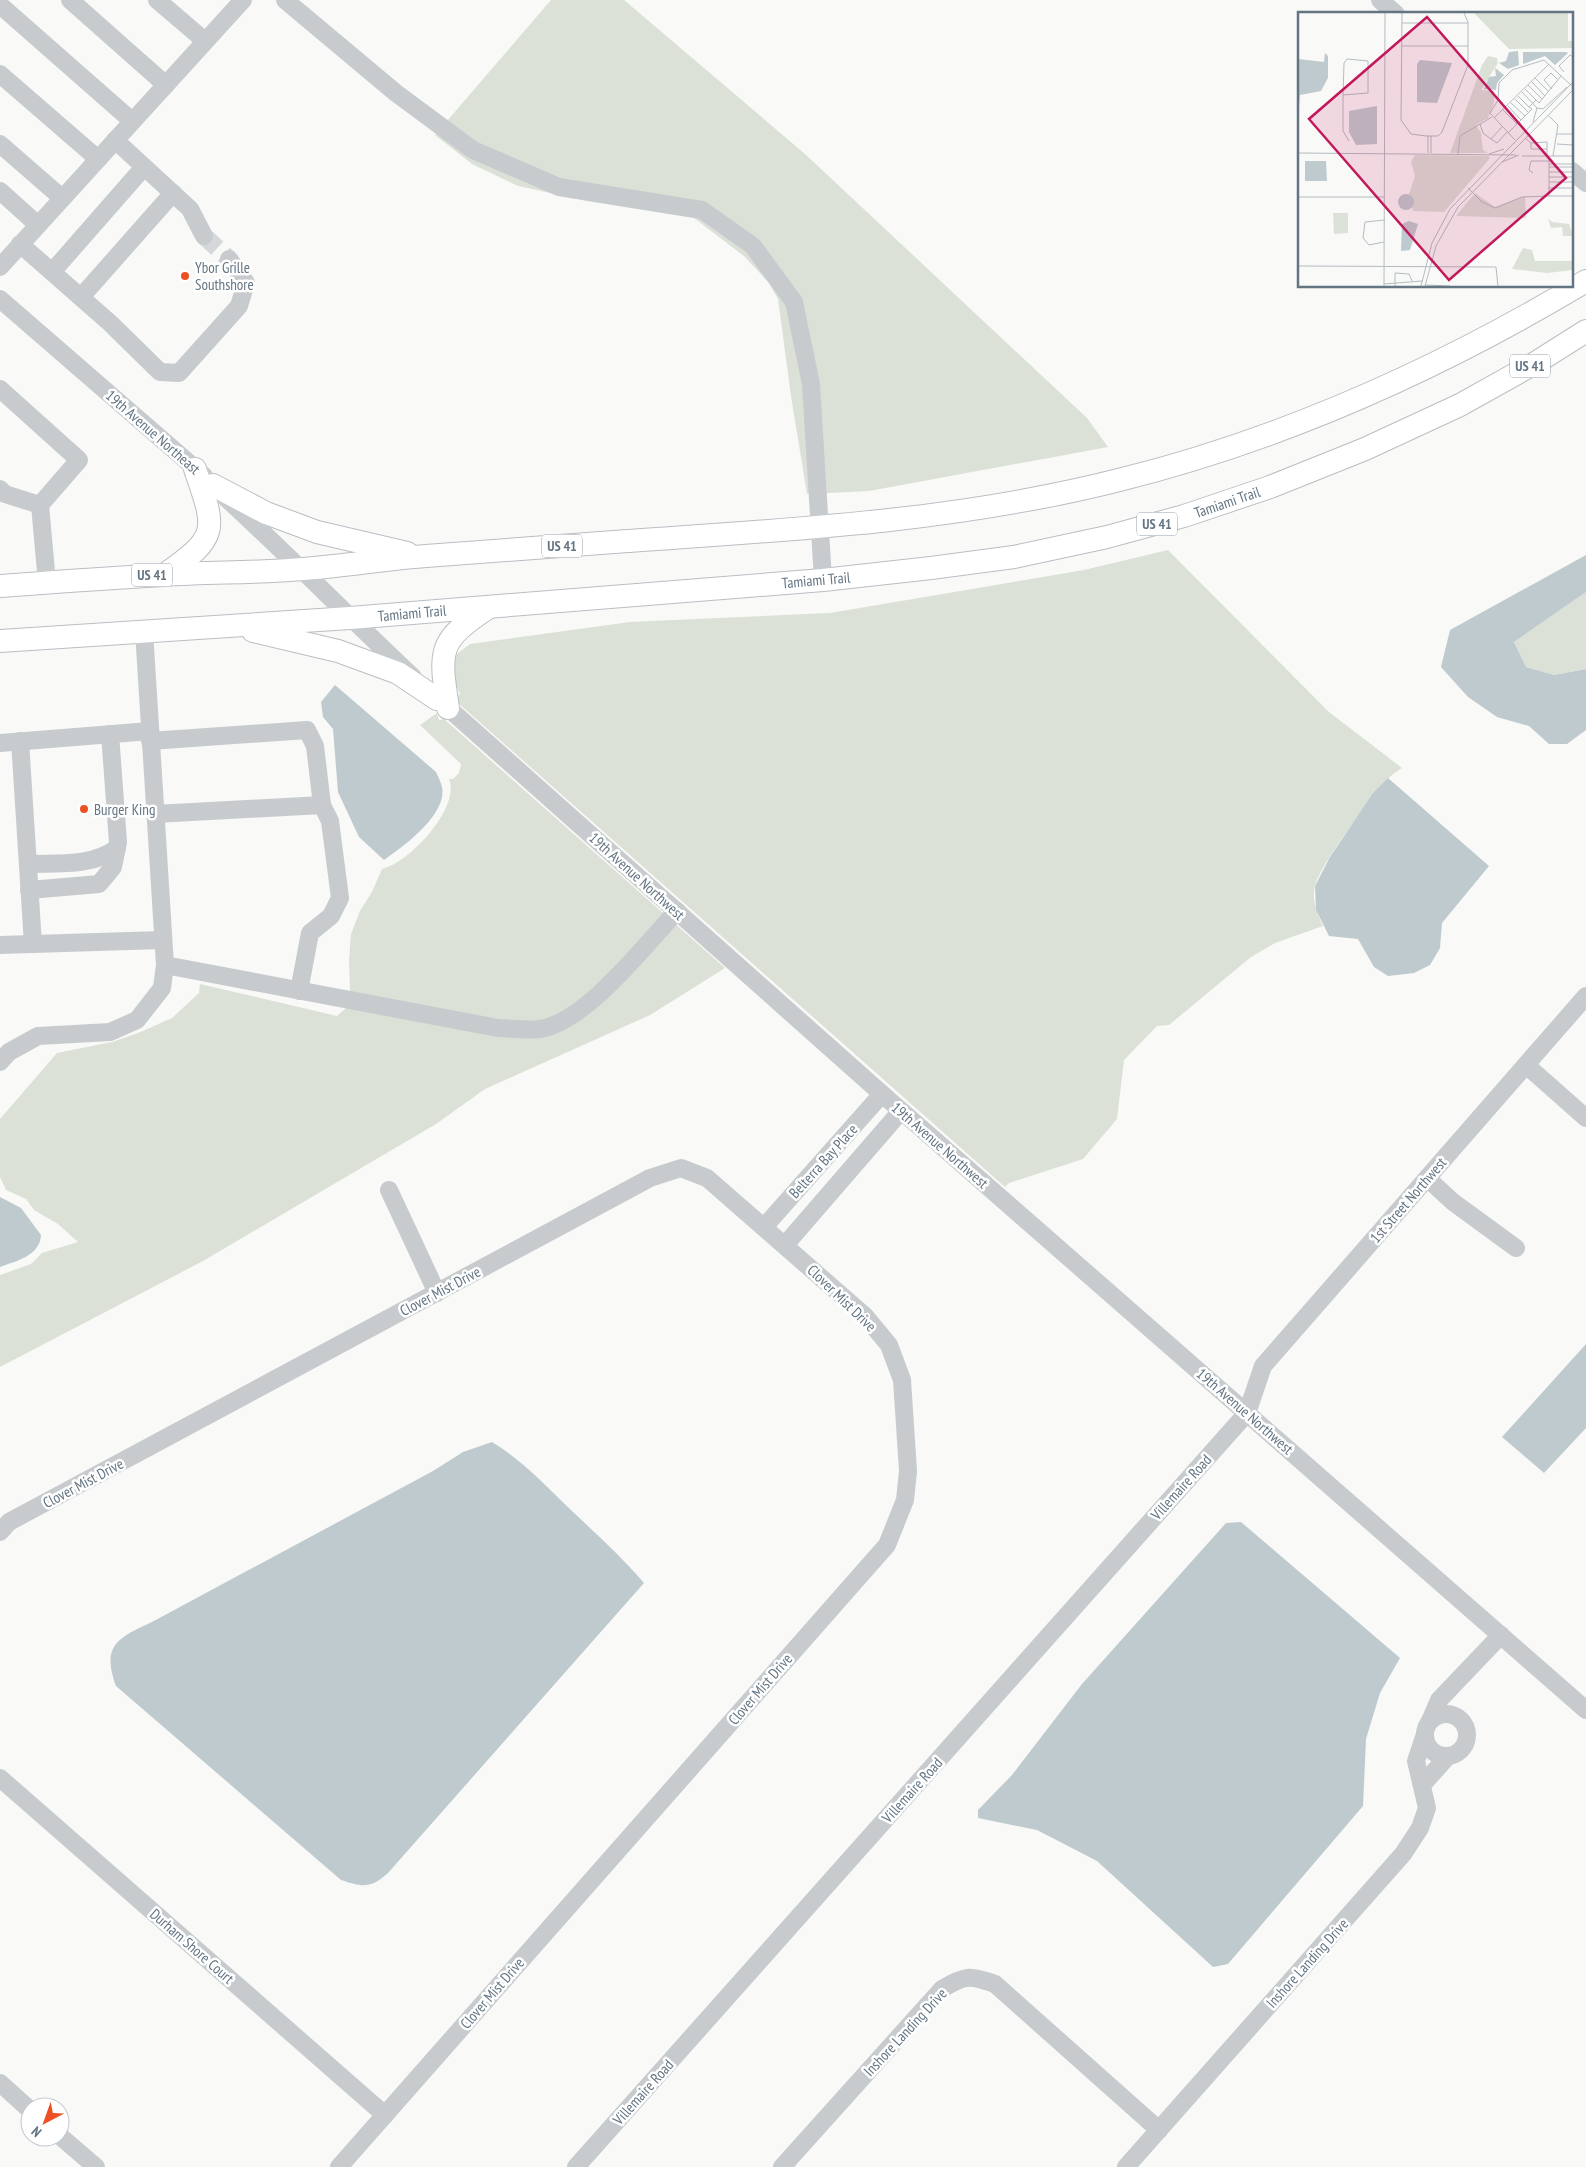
<svg xmlns="http://www.w3.org/2000/svg" width="1586" height="2167" font-family="'PT Sans Narrow',sans-serif">
<style>
.green{fill:#dbe1d7}
.water{fill:#becace}
.lines{fill:none;stroke-linecap:round;stroke-linejoin:round}
.minor-tunnel{stroke:#d4d8da;stroke-width:18;stroke-dasharray:18 9;stroke-linecap:butt}
.major-casing{stroke:#babec2;stroke-width:24}
.minor{stroke:#c7cbce;stroke-width:18}
.major{stroke:#fff;stroke-width:22}
.poi-dot{fill:#ed5123;stroke:#fff;stroke-width:2}
.labels{text-anchor:middle;dominant-baseline:central;stroke-width:5;stroke-linejoin:round;paint-order:stroke}
.shield{fill:#fff;stroke:#929ea8;stroke-width:1}
.shield-label{font-size:14px;font-weight:bold;fill:#637583}
.poi-label{font-size:15px;fill:#637583;stroke:#fff;text-anchor:start}
.street-label{font-size:15px;fill:#637583;stroke:#fff}
.inset-road{fill:none;stroke:#b4bcc2;stroke-width:1}
.view{fill:#c2185b;fill-opacity:0.15;stroke:#c2185b;stroke-width:2.5}
.inset-edge{fill:none;stroke:#637583;stroke-width:2.5}
</style>
<rect width="100%" height="100%" fill="#f9f9f7"/>
<g class="green">
<path d="M 551,0 L 624,0 L 805,154 L 1087,418 L 1108,447 L 869,491 L 807,494 L 791,396 L 778,299 L 769,283 L 744,256 L 694,218 L 587,201 L 518,186 L 472,164 L 435,135 Z"/>
<path d="M 1168,550 L 1329,712 L 1402,768 C 1397,771 1391,775 1387,780 C 1369,800 1323,861 1315,885 C 1311,899 1318,915 1323,926 L 1275,943 L 1251,957 L 1169,1025 L 1157,1026 L 1124,1060 L 1117,1119 L 1083,1159 L 1009,1183 L 1005,1187 L 457,702 L 457,697 L 460,694 L 454,680 L 453,657 L 470,644 L 630,622 L 830,613 L 1084,570 Z"/>
<path d="M 1586,592 L 1586,669 L 1554,675 L 1526,667 L 1514,642 Z"/>
<path d="M 437,713 L 439,720 L 444,719 L 725,968 L 650,1015 L 485,1089 L 436,1124 L 203,1261 L 0,1367 L 0,1275 L 31,1264 L 42,1253 L 78,1242 L 58,1224 L 34,1210 L 26,1199 L 6,1190 L 0,1177 L 0,1119 L 57,1053 L 112,1042 L 138,1033 L 172,1018 L 199,993 L 200,984 L 337,1016 L 346,1008 L 350,989 L 349,961 L 351,934 L 360,911 L 372,892 L 382,869 C 408,864 461,808 449,779 L 453,779 L 459,773 L 461,764 L 420,725 Z"/>
</g>
<g class="water">
<path d="M 1586,555 L 1586,592 L 1514,642 L 1526,667 L 1554,675 L 1586,669 L 1586,730 L 1567,744 L 1549,744 L 1529,726 L 1497,717 L 1468,697 L 1441,667 L 1450,630 Z"/>
<path d="M 335,685 L 436,772 C 438,777 441,782 442,787 C 448,814 403,847 384,860 L 359,837 L 338,792 L 333,729 L 323,717 L 321,702 Z"/>
<path d="M 1388,778 L 1489,866 L 1442,923 L 1440,948 L 1430,965 L 1414,973 L 1388,976 L 1374,967 L 1358,939 L 1329,936 L 1316,910 L 1315,886 L 1330,857 L 1373,793 Z"/>
<path d="M 0,1197 L 21,1208 L 41,1235 C 40,1256 16,1261 0,1267 Z"/>
<path d="M 1586,1344 L 1586,1428 L 1544,1473 L 1502,1437 Z"/>
<path d="M 492,1442 C 522,1460 546,1486 571,1510 C 596,1534 622,1557 644,1583 L 388,1873 C 370,1889 363,1887 341,1880 L 116,1686 C 101,1645 118,1638 152,1622 L 433,1471 L 463,1452 Z"/>
<path d="M 1241,1522 L 1400,1658 L 1380,1693 L 1366,1739 L 1363,1806 L 1228,1964 L 1213,1967 L 1097,1861 L 1037,1830 L 978,1818 L 978,1810 L 1012,1775 L 1082,1684 L 1226,1523 Z"/>
</g>
<g class="lines">
<path class="minor-tunnel" d="M 204,236 L 229,259"/>
<defs>
<g id="major">
<path d="M 213,485 L 266,513 L 317,532 L 407,553"/>
<path d="M 164,575 C 220,536 216,530 195,469"/>
<path d="M 0,586 C 55,582 109,578 164,575 C 210,572 257,573 303,569 C 344,566 385,559 426,556 C 489,551 552,547 614,542 C 785,530 953,522 1119,480 C 1284,439 1441,368 1586,281"/>
<path d="M 253,631 L 338,651 L 398,673 L 437,699"/>
<path d="M 0,641 L 350,618 L 823,580 L 931,568 L 1014,557 L 1107,537 L 1184,516 L 1270,487 L 1365,449 L 1460,405 L 1537,362 L 1586,331"/>
<path d="M 448,708 C 439,649 438,641 489,607"/>
</g>
</defs>
<use href="#major" class="major-casing"/>
<g class="minor">
<path d="M 70,0 L 166,85"/>
<path d="M 157,0 L 205,41"/>
<path d="M 285,0 L 396,93 L 473,150 L 559,187 L 702,210 L 753,246 L 794,302 L 811,384 L 823,580"/>
<path d="M 1380,0 L 1396,14"/>
<path d="M 0,5 L 132,121"/>
<path d="M 0,74 L 98,159"/>
<path d="M 115,140 L 190,209 L 204,236"/>
<path d="M 0,144 L 62,198"/>
<path d="M 1572,171 L 1586,183"/>
<path d="M 0,191 L 38,225"/>
<path d="M 20,244 L 110,323 L 160,372 L 179,373 L 239,306 L 246,283 L 229,259"/>
<path d="M 0,267 L 243,0"/>
<path d="M 52,272 L 144,167"/>
<path d="M 81,297 L 173,193"/>
<path d="M 0,299 L 204,476"/>
<path d="M 0,389 L 79,460 L 40,505 L 47,583"/>
<path d="M 0,489 L 5,494 L 40,505"/>
<path d="M 226,498 C 289,556 350,618 413,677"/>
<path d="M 438,699 L 882,1094 L 1586,1710"/>
<path d="M 20,741 L 33,944"/>
<path d="M 150,741 L 307,730 L 315,746 L 322,805"/>
<path d="M 0,743 L 150,731"/>
<path d="M 155,814 L 322,805 L 330,821 L 340,898 L 331,916 L 310,933 L 299,991"/>
<path d="M 28,864 C 58,863 92,867 117,848"/>
<path d="M 29,890 L 99,884 L 113,867 L 118,842 L 110,734"/>
<path d="M 0,945 L 162,940"/>
<path d="M 165,965 L 498,1028 C 511,1028 526,1031 540,1029 C 586,1022 645,945 677,911"/>
<path d="M 0,1062 L 9,1052 L 38,1036 L 110,1032 L 137,1020 L 162,988 L 165,965 L 144,631"/>
<path d="M 1526,1065 L 1586,1118"/>
<path d="M 1427,1178 L 1453,1202 L 1516,1248"/>
<path d="M 389,1190 L 437,1293"/>
<path d="M 764,1227 L 882,1094"/>
<path d="M 785,1245 L 901,1111"/>
<path d="M 0,1532 L 9,1522 L 650,1178 L 681,1168 L 707,1178 L 865,1316 L 889,1345 L 902,1380 L 908,1471 L 905,1500 L 887,1545 L 339,2167"/>
<circle cx="1446" cy="1735" r="21"/>
<path d="M 1430,1721 L 1439,1700 L 1501,1635"/>
<path d="M 0,1778 L 385,2115"/>
<path d="M 1423,1784 L 1448,1756"/>
<path d="M 0,2083 L 30,2110"/>
<path d="M 60,2136 L 96,2167"/>
<path d="M 576,2167 L 1247,1413 L 1263,1366 L 1586,996"/>
<path d="M 782,2167 L 942,1989 C 965,1975 970,1975 995,1984 L 1159,2130"/>
<path d="M 1126,2167 L 1403,1854 L 1420,1828 L 1427,1808 L 1416,1761 L 1425,1734"/>
</g>
<use href="#major" class="major"/>
</g>
<g class="poi-dot">
<circle cx="185" cy="276" r="5"/>
<circle cx="84" cy="809" r="5"/>
</g>
<g class="labels">
<g class="shield">
<rect x="1510" y="354.5" width="40" height="23" rx="4"/>
<rect x="1137" y="512.5" width="40" height="23" rx="4"/>
<rect x="542" y="534.5" width="40" height="23" rx="4"/>
<rect x="132" y="563.5" width="40" height="23" rx="4"/>
</g>
<g class="shield-label">
<text x="1530" y="366">US 41</text>
<text x="1157" y="524">US 41</text>
<text x="562" y="546">US 41</text>
<text x="152" y="575">US 41</text>
</g>
<g class="poi-label">
<text x="195" y="267">Ybor Grille<tspan x="195" dy="17">Southshore</tspan></text>
<text x="94" y="809">Burger King</text>
</g>
<g class="street-label">
<text transform="translate(153 432) rotate(41)">19th Avenue Northeast</text>
<text transform="translate(1227 502) rotate(-19)">Tamiami Trail</text>
<text transform="translate(816 580) rotate(-5)">Tamiami Trail</text>
<text transform="translate(412 613) rotate(-5)">Tamiami Trail</text>
<text transform="translate(637 876) rotate(42)">19th Avenue Northwest</text>
<text transform="translate(940 1145) rotate(41)">19th Avenue Northwest</text>
<text transform="translate(823 1161) rotate(-48)">Belterra Bay Place</text>
<text transform="translate(1408 1200) rotate(-49)">1st Street Northwest</text>
<text transform="translate(440 1291) rotate(-28)">Clover Mist Drive</text>
<text transform="translate(842 1298) rotate(44)">Clover Mist Drive</text>
<text transform="translate(1245 1411) rotate(41)">19th Avenue Northwest</text>
<text transform="translate(83 1483) rotate(-28)">Clover Mist Drive</text>
<text transform="translate(1181 1487) rotate(-48)">Villemaire Road</text>
<text transform="translate(760 1689) rotate(-49)">Clover Mist Drive</text>
<text transform="translate(912 1790) rotate(-48)">Villemaire Road</text>
<text transform="translate(192 1946) rotate(41)">Durham Shore Court</text>
<text transform="translate(1307 1963) rotate(-48)">Inshore Landing Drive</text>
<text transform="translate(492 1993) rotate(-49)">Clover Mist Drive</text>
<text transform="translate(905 2032) rotate(-47)">Inshore Landing Drive</text>
<text transform="translate(643 2092) rotate(-48)">Villemaire Road</text>
</g>
</g>
<g transform="translate(1298 12)">
<rect width="275" height="275" fill="#f9f9f7"/>
<path d="M 176,1 L 270,1 L 270,29 L 275,29 L 275,36 L 211,37 ZM 190,44 L 199,46 L 200,51 L 183,78 L 196,79 L 196,91 L 190,106 L 178,113 L 183,121 L 185,138 L 190,141 L 152,141 L 184,53 ZM 117,143 L 190,144 L 192,146 L 146,200 L 115,199 L 111,182 L 117,164 L 113,150 ZM 177,181 L 197,195 L 227,184 L 228,206 L 158,204 ZM 35,201 L 50,201 L 50,221 L 36,222 ZM 250,206 L 254,210 L 271,212 L 275,224 L 265,224 L 264,215 L 253,216 ZM 225,236 L 234,238 L 237,249 L 275,249 L 275,258 L 249,261 L 214,257 Z" fill="#dbe1d7"/>
<path d="M 220,39 L 221,53 L 210,57 L 201,51 L 208,49 L 211,40 ZM 225,40 L 268,40 L 270,41 L 257,53 L 247,44 L 225,52 ZM 27,41 L 30,44 L 30,66 L 23,79 L 2,83 L 0,107 L 0,47 L 26,50 ZM 122,48 L 154,51 L 139,91 L 119,90 L 119,52 ZM 197,56 L 206,63 L 199,71 L 198,78 L 186,77 L 191,65 L 198,64 ZM 79,94 L 79,132 L 58,133 L 51,120 L 51,99 ZM 7,149 L 28,149 L 29,169 L 7,169 ZM100 190a8 8 0 1 1 16 0a8 8 0 1 1-16 0ZM 111,209 L 120,212 L 112,238 L 103,239 L 104,212 Z" fill="#becace"/>
<path class="inset-road" d="M 104,1 L 103,108 L 113,122 L 128,124 L 140,124 L 144,120 L 170,53 L 170,10 L 166,1M 104,11 L 170,11M 104,34 L 170,34M 266,60 L 261,54 L 272,43 L 275,45M 237,66 L 251,80M 234,70 L 247,84M 230,73 L 244,87M 227,77 L 241,91 L 263,64M 254,77 L 246,68 L 253,61 L 259,67M 224,80 L 239,96 L 235,110M 45,83 L 70,81 L 70,49 L 49,47 L 46,51 L 45,83 L 45,119 L 51,129M 220,84 L 231,95M 217,87 L 230,100M 213,91 L 227,104M 210,94 L 223,108M 239,96 L 245,97 L 269,75M 205,98 L 219,112M 250,103 L 260,113 L 255,144M 196,106 L 251,52M 182,112 L 185,121 L 193,127 L 204,115M 210,121 L 234,97 L 231,95 L 238,88M 259,122 L 275,122M 130,124 L 130,141M 227,126 L 233,131 L 233,137 L 249,137M 193,127 L 199,131 L 209,120M 217,128 L 192,101 L 200,88 L 201,71 L 214,58 L 246,48 L 275,75M 233,131 L 249,130 L 249,144M 259,132 L 275,133M 0,141 L 218,143M 133,141 L 133,124M 160,142 L 162,124 L 194,105M 191,142 L 206,137M 224,144 L 275,144M 251,144 L 251,184 L 275,184M 204,150 L 221,143M 251,152 L 275,152M 251,155 L 275,155M 251,160 L 275,160M 235,161 L 231,158 L 233,149 L 251,149M 251,165 L 275,165M 251,170 L 275,170M 170,176 L 184,190 L 197,196 L 224,185 L 251,184M 250,176 L 275,176M 0,185 L 87,185M 86,230 L 71,233 L 65,226 L 67,210 L 87,208M 0,254 L 198,255 L 200,274M 86,272 L 124,269M 127,273 L 152,274M 86,274 L 87,1M 97,274 L 97,261 L 111,262 L 114,269M 123,274 L 134,231 L 152,197 L 275,70M 127,274 L 138,234 L 160,195 L 275,78"/>
<path class="view" d="M 129,5 L 268,166 L 151,268 L 11,107 Z"/>
<rect width="275" height="275" class="inset-edge"/>
</g>
<g transform="translate(45 2122) rotate(221)"><circle r="24" fill="#ffffff" stroke="#c1c8cd"/>
<path d="M0-4L9 19L0 12L-9 19Z" fill="#ed5123"/>
<text y="-8" font-size="14" font-weight="bold" text-anchor="middle" fill="#637583">N</text>
</g>
</svg>
